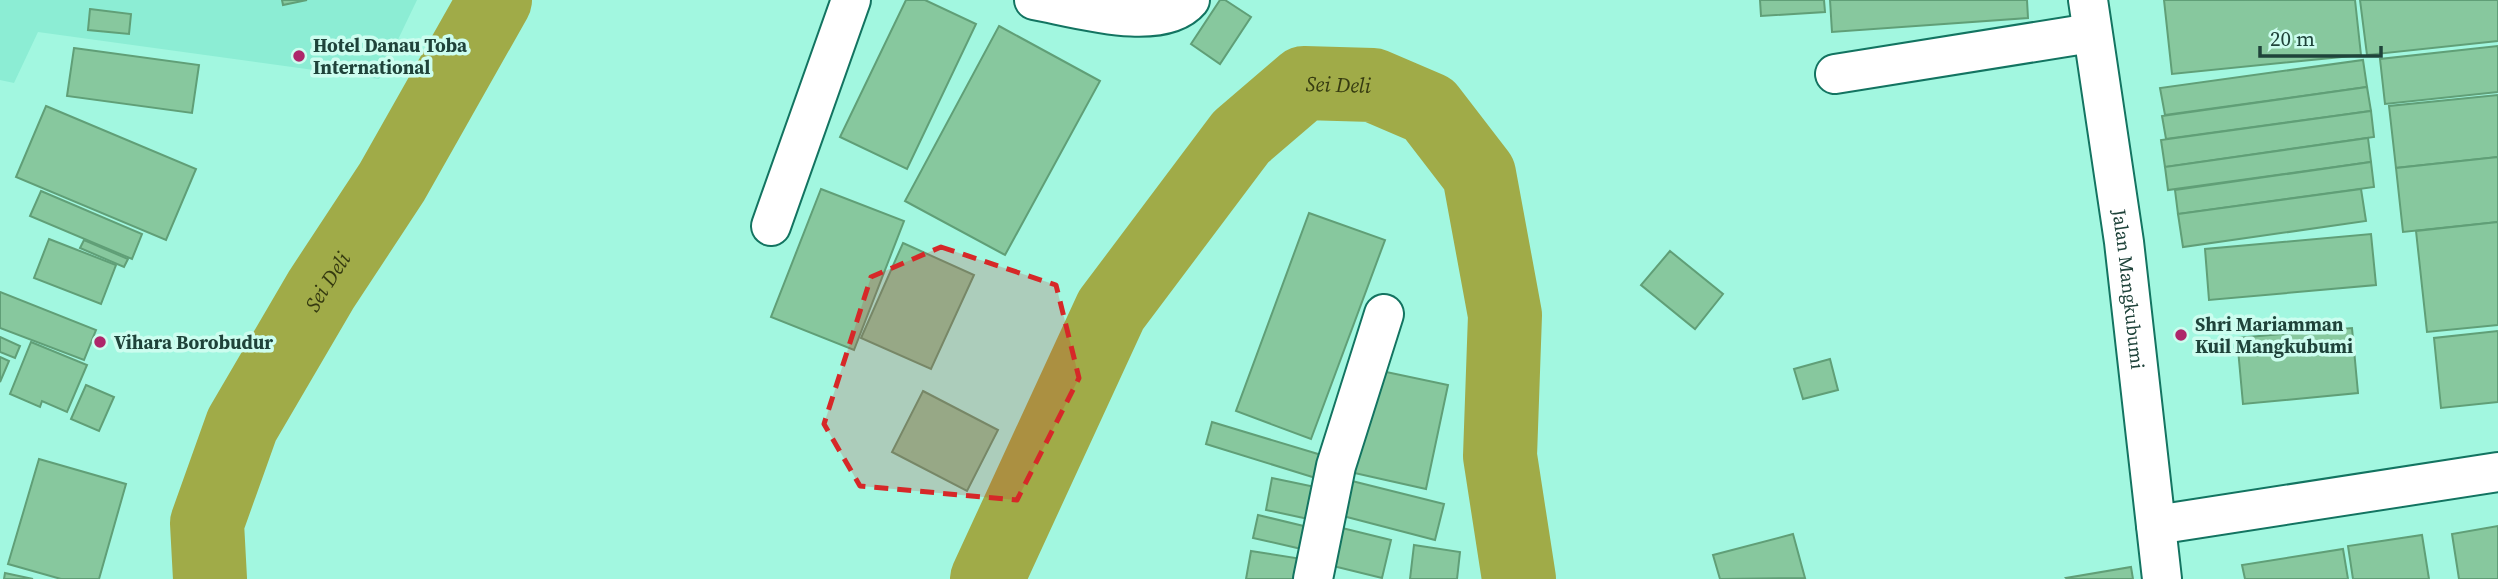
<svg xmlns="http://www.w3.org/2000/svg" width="2498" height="579" font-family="'Source Serif 4',serif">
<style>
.built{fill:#8cedd4}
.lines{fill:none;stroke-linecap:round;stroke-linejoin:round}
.river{stroke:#a0ab48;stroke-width:74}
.building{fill:#87c89e;stroke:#609f77;stroke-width:2}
.minor-casing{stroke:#137461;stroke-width:42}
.minor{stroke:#fff;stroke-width:38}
.marked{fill:#d62828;fill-opacity:0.2;stroke:#d62828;stroke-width:5;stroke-dasharray:14 9;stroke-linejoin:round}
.poi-dot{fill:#ae266a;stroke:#ccfdef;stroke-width:2.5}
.labels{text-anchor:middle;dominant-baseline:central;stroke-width:7;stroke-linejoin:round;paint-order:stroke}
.poi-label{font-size:19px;font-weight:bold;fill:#1f433a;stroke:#ccfdef;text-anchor:start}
.street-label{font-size:19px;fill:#1f433a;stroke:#ccfdef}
.water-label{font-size:21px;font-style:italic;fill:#353a10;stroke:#ccfdef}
</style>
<rect width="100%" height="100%" fill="#a2f7e0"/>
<path class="built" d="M 0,0 L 417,0 L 379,79 L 38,32 L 14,83 L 0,80 Z"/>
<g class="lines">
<g class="river">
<path id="s1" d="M 210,579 L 207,523 L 242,425 L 321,290 L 392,182 L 495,0"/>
<path id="s2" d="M 987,579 L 1111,310 L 1241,137 L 1304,83 L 1373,85 L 1429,109 L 1479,174 L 1505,315 L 1500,456 L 1519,579"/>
</g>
</g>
<g class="building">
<path d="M 282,0 L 307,0 L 283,5 Z"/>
<path d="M 906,0 L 925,0 L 976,24 L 907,169 L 840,137 Z"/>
<path d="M 1220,0 L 1225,0 L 1251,17 L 1220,64 L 1191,44 Z"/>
<path d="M 1760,0 L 1824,0 L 1825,12 L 1761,16 Z"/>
<path d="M 1830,0 L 2027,0 L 2028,18 L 1832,32 Z"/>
<path d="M 2164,0 L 2355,0 L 2361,55 L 2172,74 Z"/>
<path d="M 2360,0 L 2498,0 L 2498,41 L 2367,55 Z"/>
<path d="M 90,9 L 131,14 L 129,34 L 88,30 Z"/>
<path d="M 999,26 L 1100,81 L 1005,255 L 905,201 Z"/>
<path d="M 2498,46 L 2498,92 L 2385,104 L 2380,59 Z"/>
<path d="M 74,48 L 199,65 L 192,113 L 67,96 Z"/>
<path d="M 2363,60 L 2367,87 L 2165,115 L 2160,88 Z"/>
<path d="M 2367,87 L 2371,111 L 2166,139 L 2162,116 Z"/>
<path d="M 2498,95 L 2498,157 L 2396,168 L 2389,106 Z"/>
<path d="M 46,106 L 196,169 L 166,240 L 16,177 Z"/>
<path d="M 2371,111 L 2374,137 L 2165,167 L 2161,140 Z"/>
<path d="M 2368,138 L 2371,162 L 2168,190 L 2165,167 Z"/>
<path d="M 2498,157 L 2498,222 L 2403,232 L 2396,168 Z"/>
<path d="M 2371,162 L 2374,187 L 2178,214 L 2175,190 Z"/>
<path d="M 821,189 L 904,221 L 854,350 L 771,317 Z"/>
<path d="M 2361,189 L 2366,221 L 2183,247 L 2178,214 Z"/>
<path d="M 41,191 L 142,234 L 132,259 L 30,216 Z"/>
<path d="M 1309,213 L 1385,240 L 1311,439 L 1236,411 Z"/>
<path d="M 2498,222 L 2498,325 L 2427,332 L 2416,231 Z"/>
<path d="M 2371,234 L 2376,285 L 2209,300 L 2205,249 Z"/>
<path d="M 49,239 L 116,265 L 101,304 L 34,278 Z"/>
<path d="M 84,240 L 128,259 L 124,267 L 80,248 Z"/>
<path d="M 903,243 L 974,275 L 931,369 L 861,338 Z"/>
<path d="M 1670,251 L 1723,294 L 1695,329 L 1641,285 Z"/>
<path d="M 0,292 L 96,330 L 84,360 L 0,328 Z"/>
<path d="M 2352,328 L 2358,393 L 2243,404 L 2237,338 Z"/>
<path d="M 2498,331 L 2498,402 L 2441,408 L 2434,338 Z"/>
<path d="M 0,337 L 20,346 L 15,358 L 0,352 Z"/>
<path d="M 31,342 L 87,365 L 67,412 L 42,401 L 40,407 L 10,394 Z"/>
<path d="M 0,357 L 9,361 L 0,382 Z"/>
<path d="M 1830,359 L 1838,390 L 1803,399 L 1794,369 Z"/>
<path d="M 1372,369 L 1448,385 L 1426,489 L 1350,472 Z"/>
<path d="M 86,385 L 114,397 L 99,431 L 71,419 Z"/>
<path d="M 923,391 L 998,430 L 967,491 L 892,452 Z"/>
<path d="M 1212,422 L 1328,457 L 1322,480 L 1206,444 Z"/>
<path d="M 39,459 L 126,484 L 99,579 L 61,579 L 8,564 Z"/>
<path d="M 1272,478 L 1320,488 L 1313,520 L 1266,510 Z"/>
<path d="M 1352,481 L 1444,504 L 1435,540 L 1343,516 Z"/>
<path d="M 1258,515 L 1312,528 L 1306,550 L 1253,538 Z"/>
<path d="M 2498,526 L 2498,579 L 2459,579 L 2452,534 Z"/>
<path d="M 1338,527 L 1391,540 L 1382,578 L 1329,565 Z"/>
<path d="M 1793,534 L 1805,578 L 1720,579 L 1713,555 Z"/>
<path d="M 2422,535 L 2429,579 L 2353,579 L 2348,546 Z"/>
<path d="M 1414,545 L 1460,552 L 1457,579 L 1410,579 Z"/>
<path d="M 2343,549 L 2348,579 L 2245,579 L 2242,565 Z"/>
<path d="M 1251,551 L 1302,559 L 1299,579 L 1246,579 Z"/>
<path d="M 2131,567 L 2133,579 L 2067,579 L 2066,578 Z"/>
<path d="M 5,573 L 33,579 L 4,579 Z"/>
</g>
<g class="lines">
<defs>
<g id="minor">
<path d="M 1034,0 C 1074,7 1161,34 1190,0"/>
<path id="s3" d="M 2088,0 L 2124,242 L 2162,579"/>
<path d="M 1835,74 L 2091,33"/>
<path d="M 771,226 L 851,0"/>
<path d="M 2156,525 L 2498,472"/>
<path d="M 1313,579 L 1336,466 L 1384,314"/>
</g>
</defs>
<use href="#minor" class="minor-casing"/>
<use href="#minor" class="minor"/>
</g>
<path class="marked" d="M 941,247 L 1056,285 L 1079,378 L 1017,500 L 860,486 L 824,424 L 871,277 Z"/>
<g class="poi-dot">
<circle cx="299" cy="56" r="7"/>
<circle cx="2181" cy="335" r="7"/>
<circle cx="100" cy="342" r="7"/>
</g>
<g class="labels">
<g class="poi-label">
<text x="313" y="45">Hotel Danau Toba<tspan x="313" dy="22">International</tspan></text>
<text x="2195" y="324">Shri Mariamman<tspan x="2195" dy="22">Kuil Mangkubumi</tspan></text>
<text x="114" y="342">Vihara Borobudur</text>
</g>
<g class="street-label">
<text stroke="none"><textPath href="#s3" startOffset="292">Jalan Mangkubumi</textPath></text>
</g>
<g class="water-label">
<text stroke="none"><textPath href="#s2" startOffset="630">Sei Deli</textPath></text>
<text stroke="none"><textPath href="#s1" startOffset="327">Sei Deli</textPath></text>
</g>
</g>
<path d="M2260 46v10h121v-10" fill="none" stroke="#1f433a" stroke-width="3.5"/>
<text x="2270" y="46" font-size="21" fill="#1f433a" stroke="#ccfdef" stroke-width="5" paint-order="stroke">20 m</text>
</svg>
